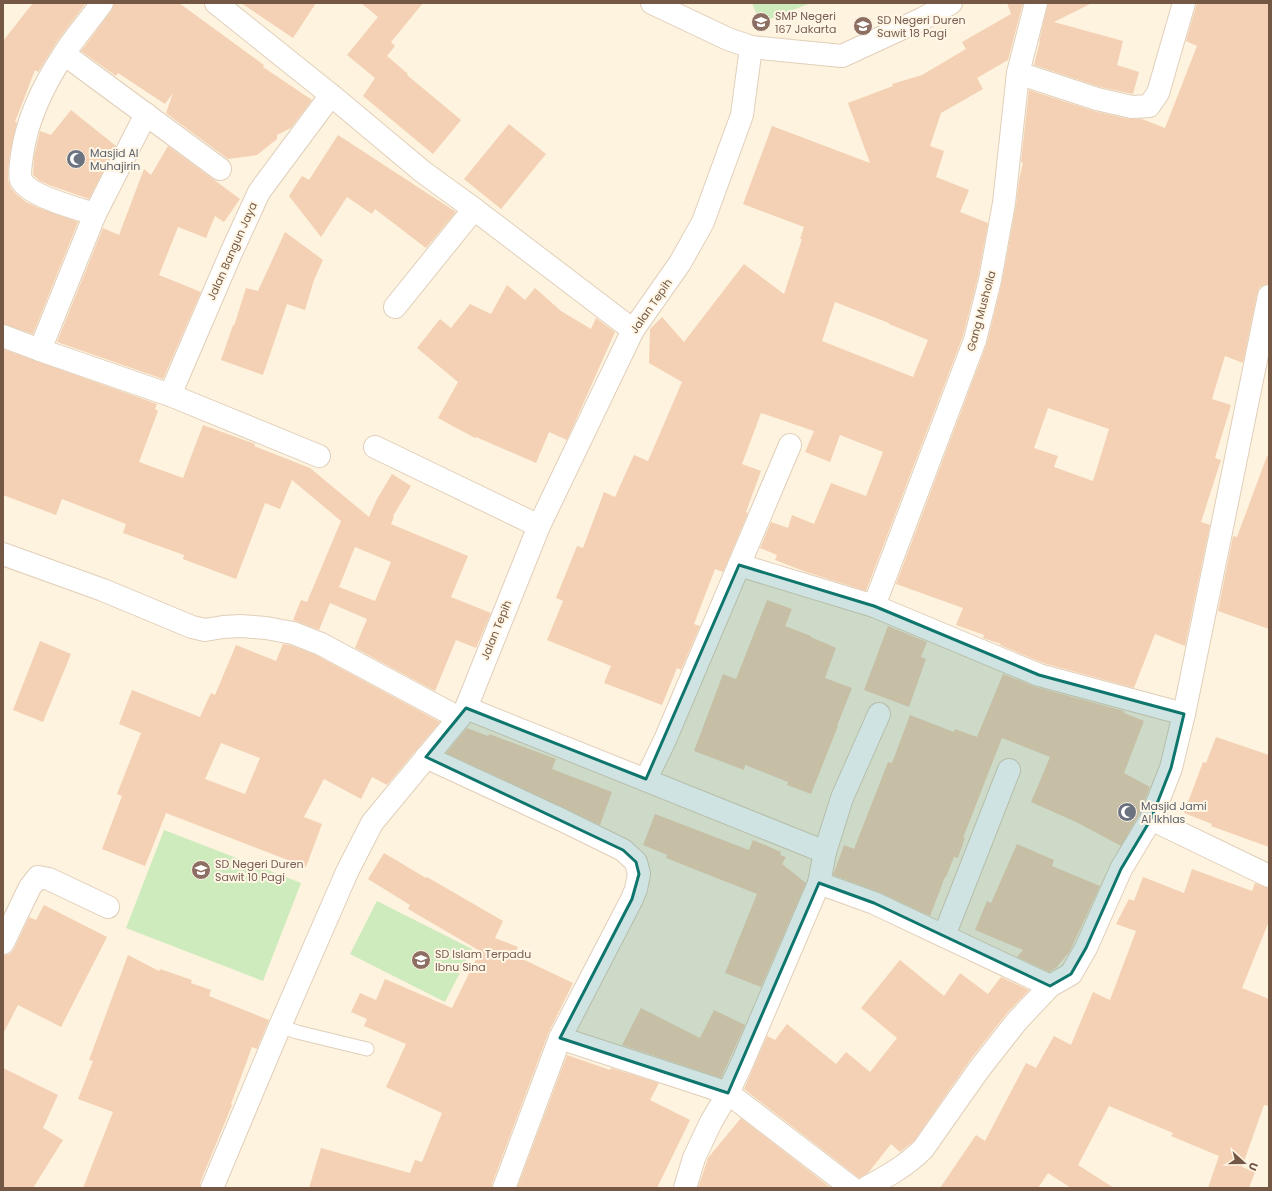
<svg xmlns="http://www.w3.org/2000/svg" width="1272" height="1191" font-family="Poppins,sans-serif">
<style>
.green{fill:#cdebbc}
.building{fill:#f4d1b4;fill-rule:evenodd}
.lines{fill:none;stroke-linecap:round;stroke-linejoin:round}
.service-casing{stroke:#e1cfba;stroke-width:15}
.minor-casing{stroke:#e1cfba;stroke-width:24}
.tertiary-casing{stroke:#e1cfba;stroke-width:24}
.service{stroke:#fff;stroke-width:13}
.minor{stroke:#fff;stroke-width:22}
.tertiary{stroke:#fff;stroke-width:22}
.marked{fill:#0f766e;fill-opacity:0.2;stroke:#0f766e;stroke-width:3;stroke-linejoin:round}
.labels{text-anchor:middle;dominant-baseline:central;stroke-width:4;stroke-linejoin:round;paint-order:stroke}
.education-label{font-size:11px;fill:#785e54;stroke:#fff6e5;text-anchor:start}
.worship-label{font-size:11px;fill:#5b616d;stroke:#fff6e5;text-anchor:start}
.street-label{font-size:11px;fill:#745845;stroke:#fff6e5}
</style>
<rect width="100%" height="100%" fill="#fdf3de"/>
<g class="green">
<path d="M 752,3 L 808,3 L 808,4 L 760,23 Z"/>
<path d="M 164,830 L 301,883 L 263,981 L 126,928 Z"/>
<path d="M 377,901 L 472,949 L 445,1002 L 350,954 Z"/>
</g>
<g class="building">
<path d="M 33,3 L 86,3 L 58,40 L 38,72 L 35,70 L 15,122 L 17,122 L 10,153 L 8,171 L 8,180 L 11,188 L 16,194 L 26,202 L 39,208 L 78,222 L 33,334 L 3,324 L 3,41 Z"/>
<path d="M 114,3 L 179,3 L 264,65 L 263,67 L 312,100 L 291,128 L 277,135 L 277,139 L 257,155 L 228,159 L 166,113 L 173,93 L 165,104 L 118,73 L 116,76 L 81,51 L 112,10 Z"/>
<path d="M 241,3 L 316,3 L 293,38 Z"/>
<path d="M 361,3 L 423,3 L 391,42 L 395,46 L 387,56 L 408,74 L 407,75 L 461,120 L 433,154 L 363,96 L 375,78 L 347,55 L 378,17 Z"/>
<path d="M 1007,3 L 1023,3 L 1008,60 L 977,78 L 983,89 L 941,113 L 930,146 L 944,151 L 936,177 L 969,190 L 960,212 L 988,223 L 978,277 L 963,336 L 866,591 L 806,572 L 775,560 L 777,555 L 760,548 L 771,522 L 788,528 L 792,515 L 814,524 L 831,483 L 866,496 L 883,452 L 840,435 L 830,462 L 805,452 L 814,431 L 761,413 L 742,464 L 761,471 L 746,512 L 748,513 L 723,572 L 715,569 L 694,624 L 700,626 L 681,670 L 677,668 L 662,705 L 604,683 L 611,666 L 547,640 L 563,601 L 556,598 L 577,546 L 583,548 L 604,492 L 615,497 L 634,455 L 648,461 L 682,382 L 649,363 L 650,329 L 662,317 L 684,342 L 744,264 L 784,294 L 802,239 L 800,239 L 804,227 L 743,204 L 772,126 L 870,163 L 848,103 L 893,86 L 892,84 L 922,75 L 966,49 L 962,42 L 1011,14 ZM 835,302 L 889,323 L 889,324 L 928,340 L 913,377 L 822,341 Z"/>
<path d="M 1048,3 L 1092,3 L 1054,22 L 1123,41 L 1117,65 L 1139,72 L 1133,94 L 1100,87 L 1034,65 L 1040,41 L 1039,42 Z"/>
<path d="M 1197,3 L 1269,3 L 1269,282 L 1268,284 L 1260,287 L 1257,294 L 1243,363 L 1225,356 L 1212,399 L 1231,405 L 1215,458 L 1221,460 L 1201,522 L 1210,525 L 1185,646 L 1155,634 L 1134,688 L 1043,663 L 1000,645 L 1001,644 L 983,638 L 984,635 L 956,625 L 963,608 L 896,584 L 987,343 L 1002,282 L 1016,205 L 1019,180 L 1023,163 L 1021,162 L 1029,90 L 1094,111 L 1129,119 L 1142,119 L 1165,128 L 1197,46 L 1186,41 ZM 1048,408 L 1109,429 L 1093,481 L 1054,467 L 1058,456 L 1034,448 Z"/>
<path d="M 71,110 L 116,146 L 89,199 L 49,185 L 40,181 L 33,175 L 34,157 L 40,131 L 51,135 Z"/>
<path d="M 509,124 L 546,154 L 501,209 L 464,179 Z"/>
<path d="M 338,135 L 456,212 L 426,248 L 375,209 L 372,214 L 347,197 L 321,237 L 289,196 L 302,176 L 309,180 Z"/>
<path d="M 168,146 L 240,199 L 224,222 L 215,216 L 206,238 L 178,227 L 159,275 L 201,292 L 163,379 L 57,342 L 103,228 L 119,235 L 144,169 L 151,175 Z"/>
<path d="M 285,232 L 323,260 L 314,280 L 305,310 L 287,304 L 263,375 L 221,360 L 233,325 L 234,326 L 246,288 L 258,291 Z"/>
<path d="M 507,285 L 525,300 L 535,288 L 561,311 L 591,329 L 596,318 L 615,332 L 567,440 L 549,432 L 536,463 L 476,437 L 475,438 L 438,418 L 458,382 L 417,348 L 440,319 L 451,328 L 470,304 L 491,314 Z"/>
<path d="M 3,349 L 157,404 L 155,409 L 158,411 L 139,462 L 183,478 L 203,425 L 255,444 L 254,446 L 310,468 L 369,517 L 377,499 L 392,474 L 411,486 L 393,516 L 394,517 L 391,524 L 468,556 L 451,597 L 491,613 L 476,648 L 456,640 L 435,691 L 355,648 L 367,619 L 330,603 L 319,630 L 293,620 L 301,600 L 307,602 L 341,521 L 292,480 L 280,509 L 265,503 L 236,579 L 183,559 L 184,555 L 123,533 L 126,524 L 62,499 L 56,515 L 3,495 ZM 355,547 L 391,562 L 375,601 L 339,587 Z"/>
<path d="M 1267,456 L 1269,457 L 1269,629 L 1218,611 L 1233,536 L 1237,537 Z"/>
<path d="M 767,600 L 792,609 L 785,626 L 811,636 L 811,637 L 836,648 L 825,678 L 852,688 L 837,726 L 838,726 L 811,794 L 787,785 L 788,782 L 745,765 L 744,770 L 694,751 L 723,674 L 736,679 Z"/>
<path d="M 888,626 L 927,642 L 921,657 L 926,659 L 909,707 L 864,690 Z"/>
<path d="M 40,641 L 71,654 L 43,722 L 13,710 Z"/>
<path d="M 283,644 L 290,645 L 316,655 L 440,722 L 387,785 L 372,777 L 361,799 L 324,779 L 304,817 L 322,824 L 306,867 L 166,813 L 145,866 L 102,849 L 122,796 L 117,794 L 141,733 L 119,724 L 132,690 L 200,717 L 211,693 L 215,695 L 236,645 L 276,661 ZM 221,743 L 260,758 L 245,794 L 205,779 Z"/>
<path d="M 1003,674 L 1036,687 L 1124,711 L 1124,713 L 1144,721 L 1124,773 L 1150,787 L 1140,813 L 1121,846 L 1076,822 L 1031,802 L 1050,757 L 1002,738 L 963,838 L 965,838 L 958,858 L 954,857 L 946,877 L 945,877 L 930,916 L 879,892 L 833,875 L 844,845 L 854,849 L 888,762 L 892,763 L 910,715 L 954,732 L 955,729 L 977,737 Z"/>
<path d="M 467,728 L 488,736 L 489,734 L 556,759 L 552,769 L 612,792 L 600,825 L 446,753 Z"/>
<path d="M 1216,737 L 1269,755 L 1269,847 L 1211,826 L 1212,824 L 1184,813 L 1203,762 L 1206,763 Z"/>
<path d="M 655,814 L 749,850 L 753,840 L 781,852 L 780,855 L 786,857 L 782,864 L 806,883 L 761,987 L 725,973 L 757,894 L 666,858 L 667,855 L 643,845 Z"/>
<path d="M 1017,844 L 1054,860 L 1052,866 L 1100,886 L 1070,951 L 1056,968 L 1049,972 L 1017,957 L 1023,950 L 975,930 L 987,901 L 991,903 Z"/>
<path d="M 384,853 L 426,878 L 427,877 L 503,921 L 495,938 L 518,947 L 514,955 L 573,983 L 548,1034 L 492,1184 L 492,1188 L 309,1188 L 321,1148 L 410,1173 L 415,1160 L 422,1162 L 442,1113 L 386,1087 L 406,1044 L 364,1026 L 367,1019 L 351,1012 L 360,993 L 376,1000 L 385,979 L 452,1008 L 480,951 L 408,909 L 410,905 L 368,879 Z"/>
<path d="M 1192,869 L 1252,891 L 1255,883 L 1269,888 L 1269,921 L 1242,988 L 1269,999 L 1269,1106 L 1264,1105 L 1242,1167 L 1255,1172 L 1249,1188 L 1208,1188 L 1219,1156 L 1171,1136 L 1173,1133 L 1109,1106 L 1078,1165 L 1114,1188 L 1071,1188 L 1048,1173 L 1038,1188 L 940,1188 L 976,1135 L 985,1141 L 1026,1063 L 1036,1068 L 1054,1036 L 1071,1045 L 1093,992 L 1110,1000 L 1136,931 L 1116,924 L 1129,899 L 1134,901 L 1143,877 L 1184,893 Z"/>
<path d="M 44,905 L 107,937 L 61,1027 L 18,1005 L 3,1034 L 3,955 L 10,954 L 14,949 L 29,917 L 36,920 Z"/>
<path d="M 128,955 L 159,971 L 160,969 L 192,980 L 191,983 L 211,990 L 209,996 L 269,1020 L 257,1049 L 252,1047 L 231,1104 L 232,1105 L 200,1183 L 200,1188 L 83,1188 L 113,1112 L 78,1099 L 93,1061 L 89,1060 Z"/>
<path d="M 900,960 L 944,996 L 960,973 L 988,994 L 1001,977 L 1029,990 L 1007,1013 L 970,1060 L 914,1141 L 900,1152 L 891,1144 L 868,1173 L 859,1178 L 744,1089 L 767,1036 L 775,1040 L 787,1024 L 836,1064 L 846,1052 L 870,1072 L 897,1038 L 861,1008 Z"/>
<path d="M 641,1008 L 700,1038 L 714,1010 L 745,1025 L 721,1078 L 622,1045 Z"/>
<path d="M 567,1055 L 610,1070 L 611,1068 L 659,1083 L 650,1100 L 690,1120 L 657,1188 L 517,1188 Z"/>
<path d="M 3,1068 L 58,1095 L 43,1128 L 63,1140 L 33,1188 L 3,1188 Z"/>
<path d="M 741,1118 L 831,1188 L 698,1188 L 708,1158 Z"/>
</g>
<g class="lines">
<defs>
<path id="service" d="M 280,1026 L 297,1032 L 367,1049"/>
<g id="minor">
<path d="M 216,3 L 331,95 L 423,172 L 474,209 L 633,330"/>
<path d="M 64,54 L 220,169"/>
<path d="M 1018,73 L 1097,99 L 1132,107 L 1149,106 L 1158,93 L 1184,3"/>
<path d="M 95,214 C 78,209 29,196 21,180 C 19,174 21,162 22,155 C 27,120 44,84 64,54 C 75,36 90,20 102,3"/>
<path d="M 395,307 L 474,209"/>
<path d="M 3,336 L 40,350 L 170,395 L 319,456"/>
<path d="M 40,350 L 95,214 L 146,114"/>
<path d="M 170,395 L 231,253 L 259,192 L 331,95"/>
<path d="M 375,447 L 539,526"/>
<path d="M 3,554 L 103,590 L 192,627 L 205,630 L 223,627 L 241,626 L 266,628 L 293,633 L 321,644 L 459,718"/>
<path d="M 739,565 L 874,606 L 1039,675 L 1184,714"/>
<path d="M 874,606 L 975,340 L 990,280 L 1004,203 L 1018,73 L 1036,3"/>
<path d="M 466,708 L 825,852"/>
<path d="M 426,757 L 562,820 L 623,850 L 636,862 L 639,874 L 636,889 L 632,899 L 560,1038 L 504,1188"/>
<path d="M 646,779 L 665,740 L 790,445"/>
<path d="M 1151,819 L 1269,876"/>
<path d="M 819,883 L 874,903 L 1050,986"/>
<path d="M 944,936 L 1009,770"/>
<path d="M 3,943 L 30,887 L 38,877 L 49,879 L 108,907"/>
<path d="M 560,1038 L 728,1093 L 852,1188"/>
<path d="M 212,1188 L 280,1026 L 347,872 L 372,823 L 459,718 L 466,708 L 539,526 L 633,330 L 680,263 L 703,222 L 742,115 L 751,47"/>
<path d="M 685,1188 L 694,1158 L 711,1122 L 728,1093 L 743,1061 L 819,883 L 825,852 L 842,798 L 879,714"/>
<path d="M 866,1188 C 886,1177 906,1166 923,1149 L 980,1068 L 1017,1021 L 1050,986 L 1071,974 L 1086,948 L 1121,869 L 1151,819 L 1171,768 L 1184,714 L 1269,296"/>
</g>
<path id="tertiary" d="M 652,3 L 728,39 L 751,47 L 842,56 L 922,19 L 951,3"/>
</defs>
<use href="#service" class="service-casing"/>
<use href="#minor" class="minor-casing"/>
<use href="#tertiary" class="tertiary-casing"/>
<use href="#service" class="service"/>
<use href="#minor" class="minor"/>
<use href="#tertiary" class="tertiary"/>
</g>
<path class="marked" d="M 739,565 L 874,606 L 1039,675 L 1184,714 L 1171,768 L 1151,819 L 1121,869 L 1086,948 L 1071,974 L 1050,986 L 874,903 L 819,883 L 728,1093 L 560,1038 L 632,899 L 639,874 L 636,862 L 623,850 L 426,757 L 466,708 L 646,779 Z"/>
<defs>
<symbol id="school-disc" viewBox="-11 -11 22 22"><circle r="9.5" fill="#8d6e63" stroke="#fff6e5"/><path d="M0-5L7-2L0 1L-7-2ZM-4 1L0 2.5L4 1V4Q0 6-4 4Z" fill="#fff"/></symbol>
<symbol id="mosque-disc" viewBox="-11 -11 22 22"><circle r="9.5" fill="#6b7280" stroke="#fff6e5"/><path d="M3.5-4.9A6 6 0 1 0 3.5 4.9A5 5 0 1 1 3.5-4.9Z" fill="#fff"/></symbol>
</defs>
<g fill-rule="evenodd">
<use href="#school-disc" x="750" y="11" width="22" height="22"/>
<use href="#school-disc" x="852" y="15" width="22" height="22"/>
<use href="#mosque-disc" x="65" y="148" width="22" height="22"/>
<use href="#mosque-disc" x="1116" y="801" width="22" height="22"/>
<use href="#school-disc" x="190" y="859" width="22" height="22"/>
<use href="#school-disc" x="410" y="949" width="22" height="22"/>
</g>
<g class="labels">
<g class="education-label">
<text x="775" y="16">SMP Negeri<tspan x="775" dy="13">167 Jakarta</tspan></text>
<text x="877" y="20">SD Negeri Duren<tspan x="877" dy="13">Sawit 18 Pagi</tspan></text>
<text x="215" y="864">SD Negeri Duren<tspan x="215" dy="13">Sawit 10 Pagi</tspan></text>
<text x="435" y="954">SD Islam Terpadu<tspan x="435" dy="13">Ibnu Sina</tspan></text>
</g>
<g class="worship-label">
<text x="90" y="153">Masjid Al<tspan x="90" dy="13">Muhajirin</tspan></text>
<text x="1141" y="806">Masjid Jami<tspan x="1141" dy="13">Al Ikhlas</tspan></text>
</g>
<g class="street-label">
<text transform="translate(232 251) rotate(-66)">Jalan Bangun Jaya</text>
<text transform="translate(651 306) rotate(-55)">Jalan Tepih</text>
<text transform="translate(981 311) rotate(-75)">Gang Musholla</text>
<text transform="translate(496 630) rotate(-68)">Jalan Tepih</text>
</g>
</g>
<rect width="1272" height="1191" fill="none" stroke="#745845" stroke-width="8"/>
<g transform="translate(1244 1163) rotate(111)" stroke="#fff6e5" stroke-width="3" paint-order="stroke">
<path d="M0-3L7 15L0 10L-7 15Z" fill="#745845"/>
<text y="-6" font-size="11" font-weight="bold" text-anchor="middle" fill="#745845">U</text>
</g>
</svg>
